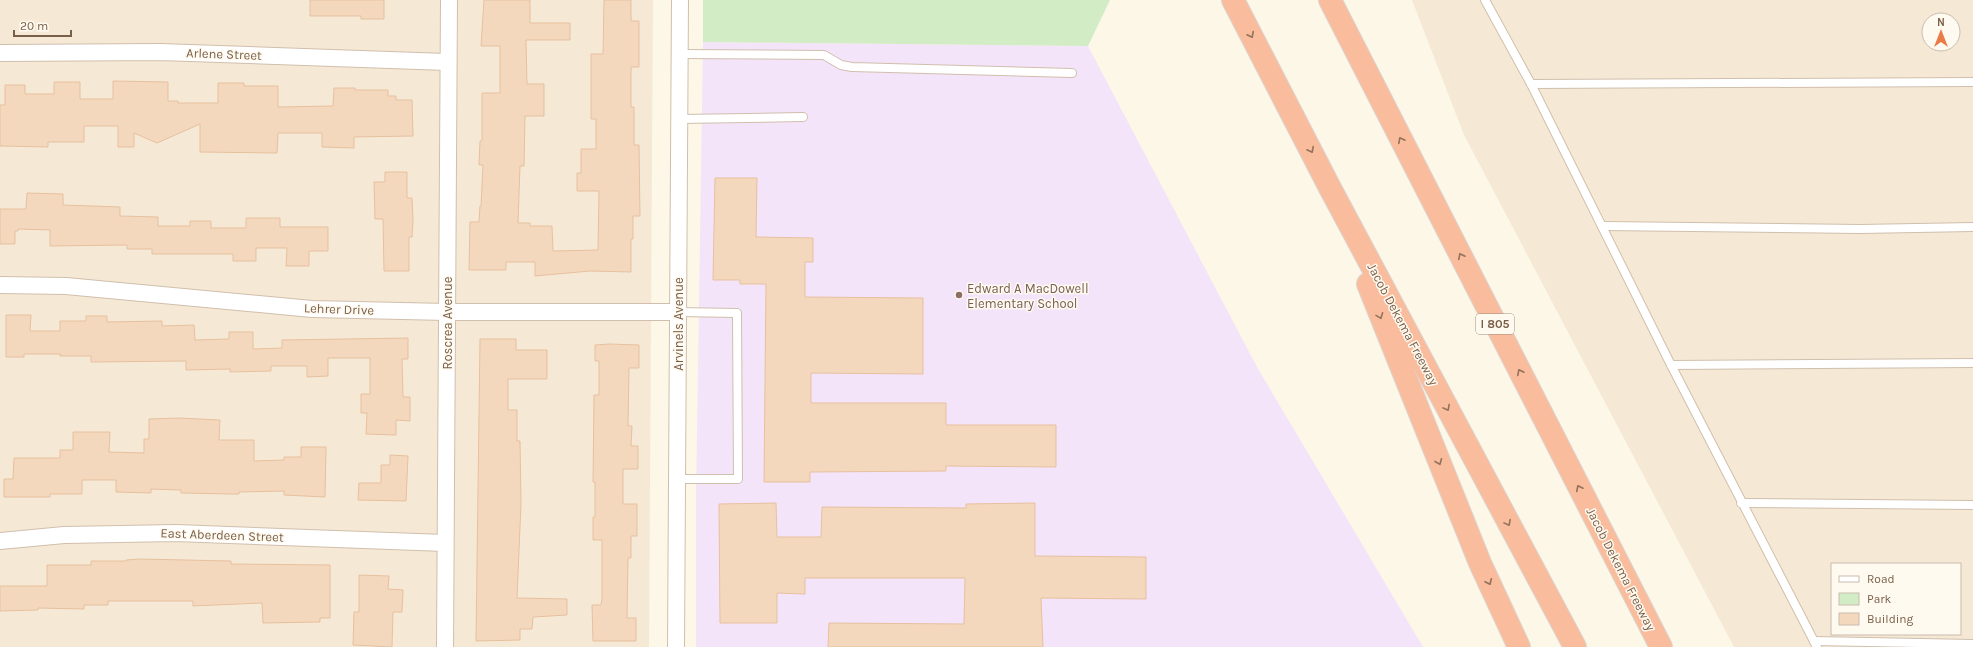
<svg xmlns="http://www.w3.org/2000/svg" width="1973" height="647" font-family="Karla,sans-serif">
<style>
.residential{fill:#f5e9d6;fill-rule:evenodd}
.education{fill:#f4e4fa}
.green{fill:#d2ecc5}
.building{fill:#f4d8be;stroke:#e7c09e}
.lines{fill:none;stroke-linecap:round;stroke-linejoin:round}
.service-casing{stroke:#d0bfac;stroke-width:10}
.minor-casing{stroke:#d0bfac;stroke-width:18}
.motorway-casing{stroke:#dcd5d0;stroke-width:24}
.service{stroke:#fff;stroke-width:8}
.minor{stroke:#fff;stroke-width:16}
.motorway{stroke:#f9bc9d;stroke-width:22}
.oneway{stroke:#93725b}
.education-dot{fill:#8d6e63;stroke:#fffaef;stroke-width:1.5}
.labels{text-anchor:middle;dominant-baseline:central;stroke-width:3;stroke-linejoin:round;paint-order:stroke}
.shield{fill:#fffaef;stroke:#a18e7c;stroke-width:1}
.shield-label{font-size:12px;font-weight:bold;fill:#795f4a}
.street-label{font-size:13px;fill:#795f4a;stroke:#fffaef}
.education-label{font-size:13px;fill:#785e54;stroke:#fffaef;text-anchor:start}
</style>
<rect width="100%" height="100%" fill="#fdf7e8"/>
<g class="residential">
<path d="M 0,0 L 653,0 L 649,647 L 0,647 Z"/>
<path d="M 1412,0 L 1973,0 L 1973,647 L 1734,647 L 1464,135 ZM 1929,20 L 1953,20 L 1953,44 L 1929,44 ZM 1832,564 L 1960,564 L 1960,634 L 1832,634 Z"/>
</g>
<path class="education" d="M 703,42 L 1088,46 L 1257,367 L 1423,647 L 696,647 L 696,498 Z"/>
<path class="green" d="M 703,0 L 1110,0 L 1088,46 L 703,42 Z"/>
<g class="building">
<path d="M 310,0 L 384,0 L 384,19 L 361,19 L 361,16 L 310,16 Z"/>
<path d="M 484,0 L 530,0 L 530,23 L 570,23 L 570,40 L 526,40 L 527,84 L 544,84 L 544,116 L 525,116 L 524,166 L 520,166 L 518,223 L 530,223 L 530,226 L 552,226 L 553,251 L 598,250 L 599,191 L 577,191 L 577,173 L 581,173 L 581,149 L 596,149 L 596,119 L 591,119 L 591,54 L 603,54 L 604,0 L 631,0 L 631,21 L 639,21 L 639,67 L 631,67 L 631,107 L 634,107 L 634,145 L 639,145 L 640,216 L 633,216 L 633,239 L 631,239 L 631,272 L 590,271 L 535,276 L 535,262 L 506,262 L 506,270 L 469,270 L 470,222 L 479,222 L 480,206 L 481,206 L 483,165 L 479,165 L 480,141 L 482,141 L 482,93 L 500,93 L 500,46 L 481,46 Z"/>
<path d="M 113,81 L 168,82 L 168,101 L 178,101 L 178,103 L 218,103 L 218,83 L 244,83 L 244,86 L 278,86 L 278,107 L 333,106 L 334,88 L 355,88 L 355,90 L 388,90 L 388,96 L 396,96 L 396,100 L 412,100 L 413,136 L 354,137 L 354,148 L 322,147 L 322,133 L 278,133 L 277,153 L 200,152 L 200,124 L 157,143 L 134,133 L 134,147 L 118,147 L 118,126 L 84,126 L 84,142 L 48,142 L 48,147 L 0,146 L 0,105 L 5,105 L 5,85 L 25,85 L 25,94 L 54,94 L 54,82 L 80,82 L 80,99 L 113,99 Z"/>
<path d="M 385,172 L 407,172 L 407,198 L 412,198 L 413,219 L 412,237 L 409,237 L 409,271 L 384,271 L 383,219 L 375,219 L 374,182 L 385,182 Z"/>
<path d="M 715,178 L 757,178 L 756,237 L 813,238 L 813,262 L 805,262 L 805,297 L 923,298 L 923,374 L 811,373 L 811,403 L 946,403 L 946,425 L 1056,425 L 1056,467 L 946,466 L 946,471 L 810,472 L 810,482 L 764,482 L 766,284 L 740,284 L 740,280 L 713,280 Z"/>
<path d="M 27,193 L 63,194 L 63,205 L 120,207 L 120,216 L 158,217 L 158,226 L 190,226 L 190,221 L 211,221 L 211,228 L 246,228 L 246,218 L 280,218 L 280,227 L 328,227 L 328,251 L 309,251 L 309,266 L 286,266 L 287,248 L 256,248 L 256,261 L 233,261 L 233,254 L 152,254 L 152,249 L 127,249 L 127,245 L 50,246 L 50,230 L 18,229 L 18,231 L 15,231 L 15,244 L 0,244 L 0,209 L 26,209 Z"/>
<path d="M 6,315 L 31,315 L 30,331 L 60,331 L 60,321 L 86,321 L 86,316 L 107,316 L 107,322 L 162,321 L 162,326 L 194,325 L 195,340 L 229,339 L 229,332 L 253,332 L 253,349 L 282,348 L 282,340 L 408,338 L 408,359 L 402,359 L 403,397 L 410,397 L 410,421 L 396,420 L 396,435 L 366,434 L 367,413 L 361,413 L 361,394 L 370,394 L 370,358 L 328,358 L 328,376 L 307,377 L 307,366 L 271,366 L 271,371 L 230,372 L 230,369 L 186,370 L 186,361 L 91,362 L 91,356 L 60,356 L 60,354 L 24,354 L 24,357 L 6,357 Z"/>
<path d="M 480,339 L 516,339 L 516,350 L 547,350 L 547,379 L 508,379 L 508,410 L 517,410 L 517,441 L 520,441 L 521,504 L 517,598 L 567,599 L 567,615 L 533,617 L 532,629 L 520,629 L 520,640 L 476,641 Z"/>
<path d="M 609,344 L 639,345 L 639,368 L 629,368 L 628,426 L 632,426 L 631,446 L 638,446 L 638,469 L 623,469 L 623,504 L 637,504 L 637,536 L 631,536 L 631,558 L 628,558 L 627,618 L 636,618 L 636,641 L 593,641 L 592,605 L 601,605 L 602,598 L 602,540 L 593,540 L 593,517 L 595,517 L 595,482 L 593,482 L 594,395 L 599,395 L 599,361 L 595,361 L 595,345 Z"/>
<path d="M 179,418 L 220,420 L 219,440 L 254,440 L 254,461 L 284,460 L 284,457 L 301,457 L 301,447 L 326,447 L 325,497 L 284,495 L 284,491 L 239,492 L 239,494 L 230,494 L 181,493 L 181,490 L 151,489 L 151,493 L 116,492 L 116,480 L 82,480 L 82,494 L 50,494 L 50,497 L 4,497 L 4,479 L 13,479 L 14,458 L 60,458 L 60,450 L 73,450 L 73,432 L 110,432 L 109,452 L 144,453 L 144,439 L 149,439 L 149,419 Z"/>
<path d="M 390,455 L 408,456 L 406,501 L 358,500 L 359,483 L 381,483 L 381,465 L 390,465 Z"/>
<path d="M 776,503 L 777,537 L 821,537 L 822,507 L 966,508 L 966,504 L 1035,503 L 1035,556 L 1146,557 L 1146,599 L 1041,598 L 1043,647 L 828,647 L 829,623 L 964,624 L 965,578 L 805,578 L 805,594 L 777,593 L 777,623 L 720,623 L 719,504 Z"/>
<path d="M 140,559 L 231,561 L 231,564 L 330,565 L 330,618 L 320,618 L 320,622 L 263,623 L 262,603 L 193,606 L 193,601 L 108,601 L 108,605 L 84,605 L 84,609 L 38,608 L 38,610 L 0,611 L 0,586 L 47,586 L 47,565 L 91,565 L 91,561 L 126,561 L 126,560 Z"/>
<path d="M 359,575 L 389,576 L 388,589 L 403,590 L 402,612 L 393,612 L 392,647 L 353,645 L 354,612 L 359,612 Z"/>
</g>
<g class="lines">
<defs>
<g id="service">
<path d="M 1485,0 L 1531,84 L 1671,365 L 1817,647"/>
<path d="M 680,54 L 824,55 L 841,65 L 852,67 L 1072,73"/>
<path d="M 1531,84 L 1973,82"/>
<path d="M 680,119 L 803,117"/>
<path d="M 1602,226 L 1860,229 L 1973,227"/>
<path d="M 1671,365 L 1973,363"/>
<path d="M 677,479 L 738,479 L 737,313 L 679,312"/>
<path d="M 1741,503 L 1973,505"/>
<path d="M 1814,641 L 1973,644"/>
</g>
<g id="minor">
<path d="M 0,53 L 160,52 L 447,62"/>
<path d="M 0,285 L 66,286 L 312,309 L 447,312 L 679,312"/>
<path d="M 0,541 L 64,535 L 176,533 L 445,543"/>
<path d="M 445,647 L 449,0"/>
<path d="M 676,647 L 680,0"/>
</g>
<g id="motorway">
<path d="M 1233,0 L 1330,188 L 1575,647"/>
<path d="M 1330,0 L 1661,647"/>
<path d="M 1368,284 L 1480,563 L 1519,647"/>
</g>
</defs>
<use href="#service" class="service-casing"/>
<use href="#minor" class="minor-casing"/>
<use href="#motorway" class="motorway-casing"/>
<use href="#service" class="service"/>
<use href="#minor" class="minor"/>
<use href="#motorway" class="motorway"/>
</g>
<defs><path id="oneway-chevron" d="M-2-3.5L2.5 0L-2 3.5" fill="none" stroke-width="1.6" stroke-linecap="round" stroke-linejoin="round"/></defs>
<g class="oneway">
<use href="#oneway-chevron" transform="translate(1251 35) rotate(63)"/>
<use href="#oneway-chevron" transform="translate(1401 140) rotate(-117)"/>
<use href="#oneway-chevron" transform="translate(1311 150) rotate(63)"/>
<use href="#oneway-chevron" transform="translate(1461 256) rotate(-117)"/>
<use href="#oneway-chevron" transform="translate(1380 316) rotate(69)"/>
<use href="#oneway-chevron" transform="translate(1520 372) rotate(-117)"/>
<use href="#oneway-chevron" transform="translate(1447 408) rotate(62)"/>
<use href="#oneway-chevron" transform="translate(1439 462) rotate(68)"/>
<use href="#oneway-chevron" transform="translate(1579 488) rotate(-117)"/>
<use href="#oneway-chevron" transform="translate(1508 523) rotate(62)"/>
<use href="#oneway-chevron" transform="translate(1489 582) rotate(65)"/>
</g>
<circle class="education-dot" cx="959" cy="295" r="4"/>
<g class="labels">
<rect class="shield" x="1476" y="314" width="38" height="20" rx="3"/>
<g class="shield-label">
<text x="1495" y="324">I 805</text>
</g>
<g class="street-label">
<text transform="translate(224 54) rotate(2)">Arlene Street</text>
<text transform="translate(339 309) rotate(2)">Lehrer Drive</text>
<text transform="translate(447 323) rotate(-90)">Roscrea Avenue</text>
<text transform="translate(678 324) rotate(-90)">Arvinels Avenue</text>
<text transform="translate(1403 324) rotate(62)">Jacob Dekema Freeway</text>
<text transform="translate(222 535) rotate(2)">East Aberdeen Street</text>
<text transform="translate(1621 569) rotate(63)">Jacob Dekema Freeway</text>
</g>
<g class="education-label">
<text x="967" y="288">Edward A MacDowell<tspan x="967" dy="15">Elementary School</tspan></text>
</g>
</g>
<rect x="1831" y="563" width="130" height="72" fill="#fffaef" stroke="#c9bcad"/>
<rect x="1839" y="576" width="20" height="6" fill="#ffffff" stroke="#c9bcad"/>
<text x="1867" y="583" font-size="12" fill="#795f4a">Road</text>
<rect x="1839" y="593" width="20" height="12" fill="#d2ecc5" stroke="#c9bcad"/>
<text x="1867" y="603" font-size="12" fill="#795f4a">Park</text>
<rect x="1839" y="613" width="20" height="12" fill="#f4d8be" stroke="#c9bcad"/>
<text x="1867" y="623" font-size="12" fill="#795f4a">Building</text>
<g transform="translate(1941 32)"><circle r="19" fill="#fffaef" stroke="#c9bcad"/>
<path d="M0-3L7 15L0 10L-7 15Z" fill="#eb7a49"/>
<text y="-6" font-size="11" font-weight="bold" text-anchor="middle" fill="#795f4a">N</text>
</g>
<path d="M14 30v6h57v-6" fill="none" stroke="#795f4a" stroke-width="2"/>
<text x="20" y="30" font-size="12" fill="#795f4a" stroke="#fffaef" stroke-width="3" paint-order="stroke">20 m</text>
</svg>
